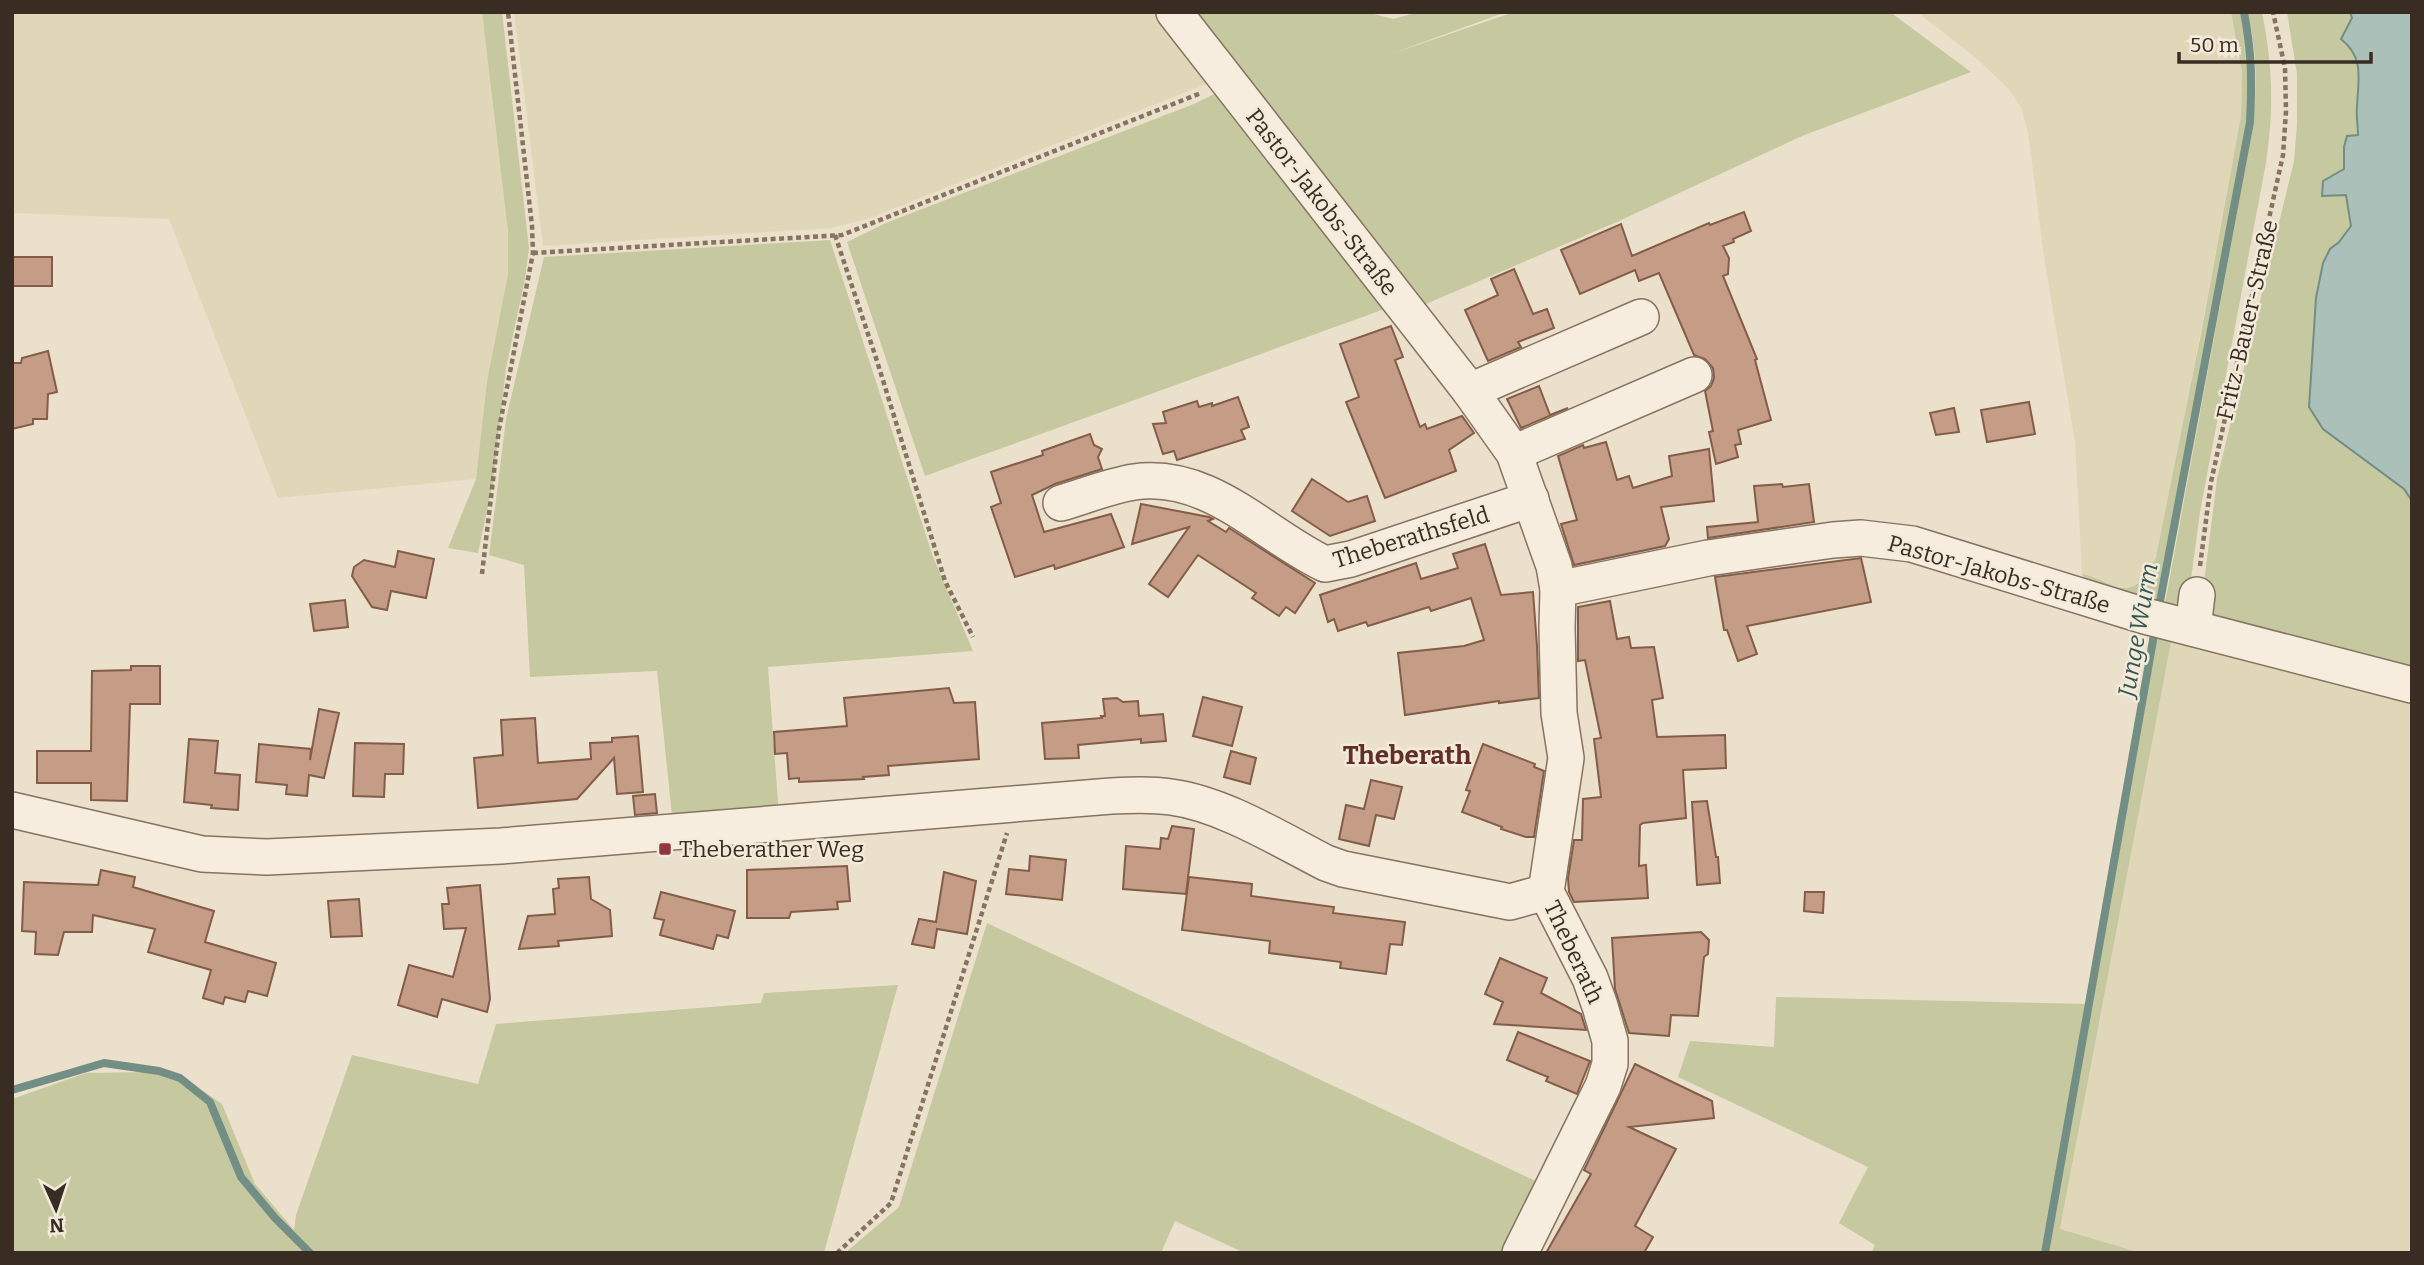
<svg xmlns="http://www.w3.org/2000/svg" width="2424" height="1265" font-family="Bitter,serif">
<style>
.farmland{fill:#e0d7b9}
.green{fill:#c6c8a0}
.water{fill:#abc0b9;stroke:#728e85;stroke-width:2}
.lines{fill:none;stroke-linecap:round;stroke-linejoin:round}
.stream{stroke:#728e85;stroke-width:8}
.building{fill:#c59c85;stroke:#835d49;stroke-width:2}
.minor-casing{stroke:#867361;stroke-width:38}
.path{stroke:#867361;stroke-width:4.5;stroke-dasharray:5 3.5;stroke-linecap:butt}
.minor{stroke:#f6edde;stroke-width:35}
.poi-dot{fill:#8f373d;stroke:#f3eada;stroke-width:2.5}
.labels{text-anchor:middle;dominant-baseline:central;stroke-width:5;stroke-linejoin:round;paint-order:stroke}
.street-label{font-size:23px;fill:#382c23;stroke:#f3eada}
.poi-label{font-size:23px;fill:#382c23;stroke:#f3eada;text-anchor:start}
.water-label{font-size:24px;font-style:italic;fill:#345652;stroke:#f3eada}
.quarter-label{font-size:26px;font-weight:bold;fill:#612f26;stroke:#f3eada}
</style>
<rect width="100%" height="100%" fill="#ebe0cb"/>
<g class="farmland">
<path d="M 12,12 L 482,12 L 508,232 L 508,274 L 487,381 L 476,479 L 278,498 L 169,219 L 12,213 Z"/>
<path d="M 514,12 L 1164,12 L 1216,80 L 870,218 L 832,228 L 543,246 Z"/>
<path d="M 1917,12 L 2231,12 L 2242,73 L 2241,116 L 2166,518 L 2156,557 L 2146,578 L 2132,587 L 2112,586 L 2092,576 L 2082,574 L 2075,442 L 2044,257 L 2028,132 L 2021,108 L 2009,89 L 1976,58 Z"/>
<path d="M 2173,632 L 2412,692 L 2412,1253 L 2141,1253 L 2060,1230 Z"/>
</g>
<g class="green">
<path d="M 482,12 L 502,12 L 529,248 L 525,279 L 506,368 L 493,482 L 478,553 L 448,548 L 476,479 L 487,381 L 508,274 L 508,232 Z"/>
<path d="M 1183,12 L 1366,12 L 1393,19 L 1419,12 L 1506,12 L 1388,55 L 1514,12 L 1890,12 L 1971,72 L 1802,136 L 1619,221 L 1412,310 Z"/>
<path d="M 2231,12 L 2241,12 C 2249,52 2249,84 2247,124 L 2155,606 L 2091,589 L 2082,574 C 2093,576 2099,580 2109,584 C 2135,596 2146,578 2156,557 L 2201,334 L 2241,116 L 2242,73 Z"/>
<path d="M 2248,12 L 2262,12 C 2273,69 2274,106 2266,163 L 2200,512 L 2187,609 L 2164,609 L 2253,126 C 2257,82 2257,55 2248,12 Z"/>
<path d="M 2287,12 L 2412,12 L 2412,672 L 2213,616 L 2202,598 L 2217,479 L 2294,161 L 2297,124 L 2297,74 Z"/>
<path d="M 1224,89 L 1390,307 L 925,476 L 847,242 L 886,223 L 1194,104 Z"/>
<path d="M 830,240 L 933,557 L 973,651 L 768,667 L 779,815 L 673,825 L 657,671 L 530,677 L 524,565 L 489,555 L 506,419 L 544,257 Z"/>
<path d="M 2173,632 L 2060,1229 L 2141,1253 L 1871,1253 L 1875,1245 L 1839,1223 L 1868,1167 L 1678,1077 L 1690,1041 L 1774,1047 L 1776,997 L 2087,1004 L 2153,636 Z"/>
<path d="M 987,923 L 1544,1185 L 1510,1253 L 1245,1253 L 1175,1221 L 1161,1253 L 845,1253 L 899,1207 Z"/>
<path d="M 898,985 L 824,1253 L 12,1253 L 12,1099 L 86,1073 L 153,1072 L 186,1079 L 222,1104 L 255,1184 L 294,1230 L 296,1215 L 352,1055 L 478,1084 L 496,1024 L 761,1003 L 764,993 Z"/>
</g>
<path class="water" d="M 2350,12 L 2412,12 L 2412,501 L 2404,489 L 2323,429 L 2309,407 L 2316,298 L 2323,263 L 2330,249 L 2339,242 L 2351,226 L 2346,195 L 2322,196 L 2323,181 L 2344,169 L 2344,147 L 2347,136 L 2358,135 C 2358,126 2356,116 2357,107 C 2358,80 2365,58 2341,39 L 2352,18 Z"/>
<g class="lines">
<g class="stream">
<path d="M 2158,612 L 2250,122 C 2252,80 2252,54 2244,12"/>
<path d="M 12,1090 L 104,1063 L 159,1071 L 180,1078 L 210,1102 L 241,1177 L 275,1218 L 310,1253"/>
<path d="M 2045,1253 L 2155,629"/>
</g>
</g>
<g class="building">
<path d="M 1744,212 L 1751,231 L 1733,239 L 1734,242 L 1723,246 L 1729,258 L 1728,274 L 1723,276 L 1757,359 L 1755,360 L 1771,420 L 1738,430 L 1741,444 L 1735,445 L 1738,457 L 1716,464 L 1709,432 L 1713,431 L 1705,391 L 1711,386 L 1714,378 L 1713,368 L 1705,359 L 1694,355 L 1659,273 L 1639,281 L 1635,270 L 1580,294 L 1561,250 L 1621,224 L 1632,256 L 1709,223 L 1710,225 Z"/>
<rect x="12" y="257" width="40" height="29"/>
<path d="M 1514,269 L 1533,314 L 1547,309 L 1554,328 L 1518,342 L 1521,347 L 1488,361 L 1465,310 L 1498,295 L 1491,279 Z"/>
<path d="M 1391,326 L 1403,357 L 1395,360 L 1420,427 L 1425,424 L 1427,429 L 1462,416 L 1474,433 L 1449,450 L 1456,471 L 1385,498 L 1346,402 L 1359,397 L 1340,344 Z"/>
<path d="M 48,351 L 57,392 L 48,394 L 47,419 L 33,419 L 33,424 L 12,429 L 12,363 L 21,363 L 22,358 Z"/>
<path d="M 1539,386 L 1550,415 L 1568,408 L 1521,428 L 1507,399 Z"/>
<path d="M 1238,397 L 1249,427 L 1241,430 L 1245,439 L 1177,460 L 1174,451 L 1163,454 L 1153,424 L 1166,423 L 1163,412 L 1197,401 L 1199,407 L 1212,403 L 1212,406 Z"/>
<path d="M 2029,402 L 2035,434 L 1987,442 L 1981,410 Z"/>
<path d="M 1954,408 L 1959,432 L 1936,435 L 1930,413 Z"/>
<path d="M 1090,434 L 1094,445 L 1102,449 L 1098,457 L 1102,469 L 1055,484 L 1032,495 L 1044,532 L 1111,514 L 1124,547 L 1055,569 L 1054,565 L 1015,577 L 991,507 L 1001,503 L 991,472 L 1043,455 L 1042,451 Z"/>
<path d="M 1606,442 L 1617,480 L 1629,476 L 1633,488 L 1672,476 L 1669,456 L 1709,449 L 1714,501 L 1661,507 L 1669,539 L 1665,546 L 1574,565 L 1561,524 L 1577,520 L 1558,456 L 1583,445 L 1584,448 Z"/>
<path d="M 1312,479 L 1348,502 L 1367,496 L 1375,521 L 1330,536 L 1292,511 Z"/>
<path d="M 1782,484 L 1783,487 L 1809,484 L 1814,522 L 1708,538 L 1707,527 L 1758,522 L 1754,486 Z"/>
<path d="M 1141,504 L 1209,517 L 1213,519 L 1208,521 L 1226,532 L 1229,528 L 1315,583 L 1295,613 L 1286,607 L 1279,616 L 1252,598 L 1256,593 L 1198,555 L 1168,597 L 1149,584 L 1189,527 L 1132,544 Z"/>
<path d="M 1485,544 L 1501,595 L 1533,592 L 1537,646 L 1539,698 L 1499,703 L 1499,701 L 1405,715 L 1398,653 L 1464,646 L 1484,640 L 1471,598 L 1431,611 L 1429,607 L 1368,626 L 1366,622 L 1338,631 L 1334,619 L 1328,622 L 1320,595 L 1416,563 L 1421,579 L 1458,568 L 1453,554 Z"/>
<path d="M 398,551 L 434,559 L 426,598 L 391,591 L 387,610 L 372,607 L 352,576 L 354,567 L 364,560 L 395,567 Z"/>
<path d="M 1861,558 L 1871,602 L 1747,626 L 1757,654 L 1738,661 L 1727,630 L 1724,630 L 1715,577 Z"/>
<path d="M 345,600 L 348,627 L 314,631 L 310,604 Z"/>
<path d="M 1610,601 L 1617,639 L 1629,637 L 1631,648 L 1654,647 L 1663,698 L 1652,700 L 1657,737 L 1725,735 L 1726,768 L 1683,770 L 1686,818 L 1643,823 L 1640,825 L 1639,866 L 1646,865 L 1648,898 L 1574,902 L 1569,892 L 1568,878 L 1574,840 L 1582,840 L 1583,799 L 1601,797 L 1594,739 L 1601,738 L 1585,660 L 1578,661 L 1578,607 Z"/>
<path d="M 131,666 L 160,666 L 160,704 L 130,704 L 127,801 L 91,800 L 91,783 L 37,783 L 37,751 L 91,751 L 92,671 L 131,670 Z"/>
<path d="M 949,688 L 954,703 L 975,702 L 979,759 L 888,766 L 889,775 L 863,777 L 864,779 L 799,782 L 799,778 L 789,779 L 787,753 L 775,754 L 774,732 L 847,726 L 844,698 Z"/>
<path d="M 1203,697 L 1242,707 L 1232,746 L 1193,736 Z"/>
<path d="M 1117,698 L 1123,702 L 1138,701 L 1139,716 L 1163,714 L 1166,741 L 1141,743 L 1141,739 L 1078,745 L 1079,758 L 1045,759 L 1042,723 L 1102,718 L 1101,716 L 1105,716 L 1103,699 Z"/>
<path d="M 319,709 L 339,713 L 324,778 L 309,775 L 307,796 L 286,794 L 287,785 L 256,782 L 259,744 L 311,749 L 310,760 Z"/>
<path d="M 535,718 L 538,763 L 591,759 L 590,743 L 612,742 L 612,738 L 638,736 L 643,792 L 617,794 L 614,758 L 577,799 L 478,808 L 474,758 L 503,755 L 501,720 Z"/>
<path d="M 189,739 L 218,741 L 215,773 L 240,775 L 238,810 L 211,808 L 212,805 L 184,802 Z"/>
<path d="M 355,743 L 404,744 L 403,774 L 385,774 L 384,797 L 353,796 Z"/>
<path d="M 1483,744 L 1535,764 L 1534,767 L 1544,771 L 1534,837 L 1526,837 L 1501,829 L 1502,827 L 1462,812 L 1470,791 L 1466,790 Z"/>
<path d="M 1231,751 L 1256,758 L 1250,784 L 1224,777 Z"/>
<path d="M 1371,780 L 1402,787 L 1394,819 L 1376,815 L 1369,846 L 1339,839 L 1346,805 L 1364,809 Z"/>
<path d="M 655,794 L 657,813 L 635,815 L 633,796 Z"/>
<path d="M 1707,801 L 1716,857 L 1718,857 L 1720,883 L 1697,885 L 1692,802 Z"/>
<path d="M 1172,826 L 1194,829 L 1186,894 L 1123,889 L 1126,846 L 1160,849 L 1161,838 L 1168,839 Z"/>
<path d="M 1030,856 L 1066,860 L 1062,900 L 1006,894 L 1009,869 L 1029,871 Z"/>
<path d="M 847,866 L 850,901 L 837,902 L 838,909 L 791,912 L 789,918 L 747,918 L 747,870 Z"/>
<path d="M 101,870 L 135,877 L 133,887 L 214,911 L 205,942 L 276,963 L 267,996 L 248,991 L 245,1002 L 225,997 L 223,1004 L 203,998 L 211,970 L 148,952 L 155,929 L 93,915 L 92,932 L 64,932 L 58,955 L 35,954 L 36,932 L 22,931 L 24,882 L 98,885 Z"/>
<path d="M 944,872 L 976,881 L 967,934 L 937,929 L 934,948 L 912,944 L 919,919 L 936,922 Z"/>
<path d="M 589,877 L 591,899 L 610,910 L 612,936 L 558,941 L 559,946 L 519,949 L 528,916 L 555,914 L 553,889 L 559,888 L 558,879 Z"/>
<path d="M 1189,877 L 1252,884 L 1251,896 L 1334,907 L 1333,913 L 1405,922 L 1402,945 L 1390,944 L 1386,974 L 1340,968 L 1341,962 L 1269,953 L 1270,941 L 1182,930 Z"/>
<path d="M 480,885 L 490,999 L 487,1012 L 442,999 L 437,1017 L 398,1005 L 409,965 L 453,977 L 466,928 L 444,929 L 442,904 L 449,904 L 447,888 Z"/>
<path d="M 661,892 L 735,911 L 728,938 L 717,935 L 713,949 L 660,935 L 664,920 L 654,918 Z"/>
<path d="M 1805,892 L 1824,892 L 1823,913 L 1804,911 Z"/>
<path d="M 359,899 L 362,936 L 331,937 L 328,901 Z"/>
<path d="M 1701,932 L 1709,940 L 1708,954 L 1704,957 L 1698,1016 L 1671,1015 L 1669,1036 L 1629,1033 L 1615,989 L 1612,938 Z"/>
<path d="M 1500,958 L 1547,978 L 1541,993 L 1581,1014 L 1586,1030 L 1494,1024 L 1503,1002 L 1485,994 Z"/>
<path d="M 1518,1032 L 1590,1061 L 1577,1094 L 1546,1081 L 1548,1077 L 1507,1060 Z"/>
<path d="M 1635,1064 L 1712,1101 L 1714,1118 L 1629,1127 L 1676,1149 L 1635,1226 L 1653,1237 L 1644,1253 L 1546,1253 L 1591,1174 L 1584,1170 Z"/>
</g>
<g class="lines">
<defs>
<g id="minor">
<path d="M 1174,12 L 1470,391 L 1514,453 L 1554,566 L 1558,589 L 1708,558 L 1833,540 L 1861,538 L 1912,544 L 2145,616 L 2412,685"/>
<path d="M 1470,391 L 1641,317"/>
<path d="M 1514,453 L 1694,375"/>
<path d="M 1061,503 C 1085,496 1109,486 1134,482 C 1209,471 1264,535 1325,564 L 1351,559 L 1531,499"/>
<path d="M 2193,628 L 2197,595"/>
<path d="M 12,810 L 202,854 L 267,857 L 501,846 L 1111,796 C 1131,795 1151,794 1171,797 C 1223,804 1279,839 1326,863 L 1343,869 L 1510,902 L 1546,892"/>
<path d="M 1520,1253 L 1603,1086 L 1610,1064 L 1610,1041 L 1600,1006 L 1590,978 L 1546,892 L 1566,758 L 1559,713 L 1557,628 L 1558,589"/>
</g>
</defs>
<use href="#minor" class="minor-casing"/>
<g class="path">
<path d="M 835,235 L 877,361 L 945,581 L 973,637"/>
<path d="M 533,253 L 842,235 L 1201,93"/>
<path d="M 2200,566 L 2211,482 L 2283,155 L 2286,111 L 2285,68 L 2273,12"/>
<path d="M 482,574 L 499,429 L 533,253 L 532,226 L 508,12"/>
<path d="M 837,1253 L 891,1203 L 1007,833"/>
</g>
<use href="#minor" class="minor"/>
</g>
<rect class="poi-dot" x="658" y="842" width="14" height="14" rx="3.5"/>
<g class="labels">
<g class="street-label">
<text transform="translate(1322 202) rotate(52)">Pastor-Jakobs-Straße</text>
<text transform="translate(2247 320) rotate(-77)">Fritz-Bauer-Straße</text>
<text transform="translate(1411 537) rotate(-17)">Theberathsfeld</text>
<text transform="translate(1999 574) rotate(16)">Pastor-Jakobs-Straße</text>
<text transform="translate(1574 952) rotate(65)">Theberath</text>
</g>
<g class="poi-label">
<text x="679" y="849">Theberather Weg</text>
</g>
<g class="water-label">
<text transform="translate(2138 630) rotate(-80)">Junge Wurm</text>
</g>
<g class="quarter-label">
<text x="1407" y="755">Theberath</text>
</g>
</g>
<rect width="2424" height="1265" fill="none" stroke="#382c23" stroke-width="28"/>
<g transform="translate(56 1209) rotate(177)" stroke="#f3eada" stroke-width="5" paint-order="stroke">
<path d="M0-5L12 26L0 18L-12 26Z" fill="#382c23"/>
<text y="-10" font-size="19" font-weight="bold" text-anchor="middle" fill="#382c23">N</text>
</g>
<path d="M2179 52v10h192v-10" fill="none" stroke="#382c23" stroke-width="3.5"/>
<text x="2190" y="52" font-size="21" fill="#382c23" stroke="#f3eada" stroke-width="5" paint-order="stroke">50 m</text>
</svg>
